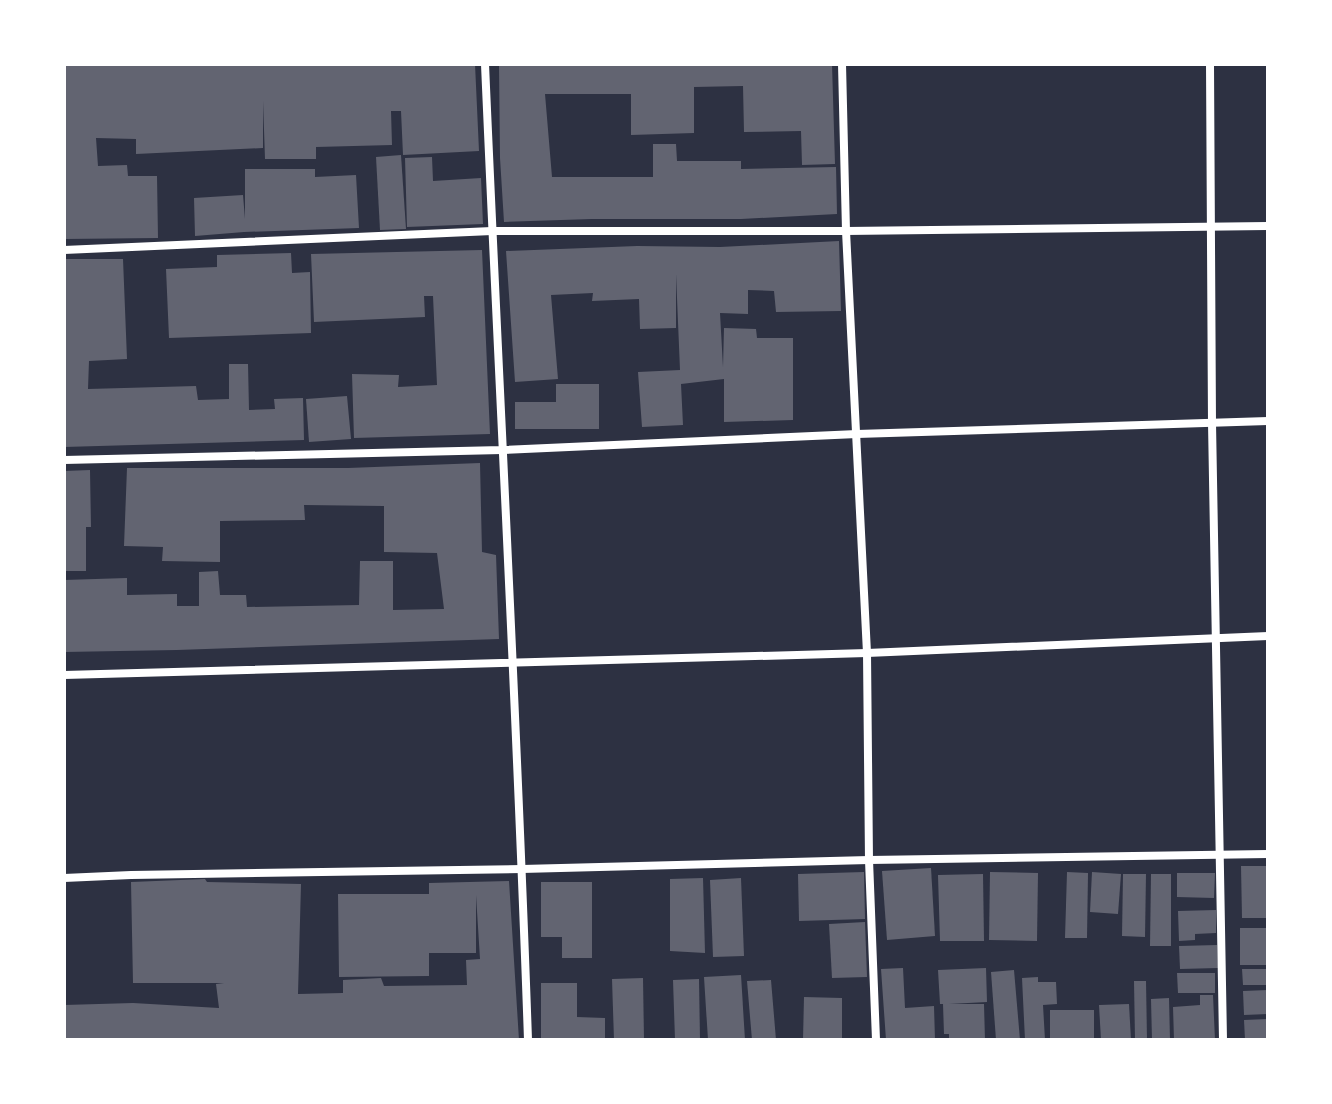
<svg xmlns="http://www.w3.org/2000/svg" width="1332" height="1104" font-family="Raleway,sans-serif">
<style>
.building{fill:#626471}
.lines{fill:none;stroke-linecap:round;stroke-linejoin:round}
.minor{stroke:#fff;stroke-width:8}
</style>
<rect width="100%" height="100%" fill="#2d3142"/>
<g class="building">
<path d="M 64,64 L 475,64 L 479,151 L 403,155 L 401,111 L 391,111 L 392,145 L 316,147 L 316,159 L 265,159 L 263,101 L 263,148 L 136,154 L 136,139 L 96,138 L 98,166 L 127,165 L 128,176 L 157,176 L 158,238 L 64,239 Z"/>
<path d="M 499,64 L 832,64 L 835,164 L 802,165 L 801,131 L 744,132 L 743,86 L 694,87 L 694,133 L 631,135 L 631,94 L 545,94 L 552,177 L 653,177 L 653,144 L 676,144 L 677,161 L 741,161 L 741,169 L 836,167 L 837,214 L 741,219 L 592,219 L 504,222 L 500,158 Z"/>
<path d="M 401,155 L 406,229 L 380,230 L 376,157 Z"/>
<path d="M 432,157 L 433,181 L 481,178 L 483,224 L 407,227 L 405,158 Z"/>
<path d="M 245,169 L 315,169 L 315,177 L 356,175 L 359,228 L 244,232 L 195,236 L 194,198 L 243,195 L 245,219 Z"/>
<path d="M 839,241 L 841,311 L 776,312 L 774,291 L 748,290 L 748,314 L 720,313 L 723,367 L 724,328 L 756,329 L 757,338 L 793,338 L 793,420 L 724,422 L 724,379 L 681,384 L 683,425 L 642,427 L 638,372 L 680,370 L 676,274 L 676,328 L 640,329 L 639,299 L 592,301 L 593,293 L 551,295 L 558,379 L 515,382 L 506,251 L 637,246 L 720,247 Z"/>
<path d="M 482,250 L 490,434 L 354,438 L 352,374 L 399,375 L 398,387 L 437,385 L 433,296 L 424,296 L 425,317 L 314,322 L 311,254 Z"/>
<path d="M 291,253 L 292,273 L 310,272 L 311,333 L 169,338 L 166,269 L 217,267 L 217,255 Z"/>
<path d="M 64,259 L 123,259 L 127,359 L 89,361 L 88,389 L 196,386 L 198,400 L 229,399 L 229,364 L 248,364 L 249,410 L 275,409 L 274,399 L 303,398 L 304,440 L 64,447 Z"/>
<path d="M 556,384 L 599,384 L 599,429 L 515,429 L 515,402 L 556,402 Z"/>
<path d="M 347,396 L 351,439 L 309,442 L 306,399 Z"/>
<path d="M 480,463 L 482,552 L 496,555 L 499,639 L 177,650 L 64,652 L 64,580 L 127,578 L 127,595 L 177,594 L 177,606 L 199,606 L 199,572 L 218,571 L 220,595 L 246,595 L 247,607 L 359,605 L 360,561 L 393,561 L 393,610 L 444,609 L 437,553 L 384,552 L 384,506 L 304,505 L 305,520 L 220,521 L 220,562 L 162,561 L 163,547 L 124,546 L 127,468 L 348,468 Z"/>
<path d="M 90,470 L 91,527 L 86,527 L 86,571 L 64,571 L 64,471 Z"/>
<path d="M 1241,866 L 1268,866 L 1268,918 L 1242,918 Z"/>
<path d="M 931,868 L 935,936 L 887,940 L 882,871 Z"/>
<path d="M 864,872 L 865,919 L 799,921 L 798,874 Z"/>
<path d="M 990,872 L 1038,873 L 1037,941 L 989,940 Z"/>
<path d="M 1067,872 L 1088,873 L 1087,938 L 1065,938 Z"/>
<path d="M 1092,872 L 1121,874 L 1118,914 L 1090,912 Z"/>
<path d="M 1177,873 L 1215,873 L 1214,898 L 1177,897 Z"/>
<path d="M 983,874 L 984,941 L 940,941 L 938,875 Z"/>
<path d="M 1123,874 L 1146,874 L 1145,937 L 1122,936 Z"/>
<path d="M 1151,874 L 1171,874 L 1171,946 L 1150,946 Z"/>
<path d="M 703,878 L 705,953 L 670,951 L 670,879 Z"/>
<path d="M 741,878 L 744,956 L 713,957 L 710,880 Z"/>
<path d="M 205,879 L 207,882 L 301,884 L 298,994 L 343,993 L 343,980 L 381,978 L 384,986 L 467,985 L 466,960 L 480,959 L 476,895 L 476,953 L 429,953 L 429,976 L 339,977 L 338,894 L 429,894 L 429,883 L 509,881 L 519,1040 L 64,1040 L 64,1005 L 133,1003 L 219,1008 L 216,984 L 224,983 L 133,983 L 131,882 Z"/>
<path d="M 541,882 L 592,882 L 592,958 L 562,958 L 562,937 L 541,937 Z"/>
<path d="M 1216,910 L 1216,933 L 1195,934 L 1195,940 L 1179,941 L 1178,911 Z"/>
<path d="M 865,922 L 867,977 L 832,978 L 829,924 Z"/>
<rect x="1240" y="928" width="28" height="37"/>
<path d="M 1217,945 L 1218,968 L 1180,969 L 1179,946 Z"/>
<path d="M 903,968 L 905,1008 L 934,1006 L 935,1040 L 886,1040 L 881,969 Z"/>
<path d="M 986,968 L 987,1002 L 949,1004 L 984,1004 L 985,1040 L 949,1040 L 949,1034 L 944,1034 L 943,1004 L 940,1004 L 938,970 Z"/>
<path d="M 1242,969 L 1268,969 L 1268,985 L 1243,985 Z"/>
<path d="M 1014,970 L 1020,1040 L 996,1040 L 991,972 Z"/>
<path d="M 1177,973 L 1215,973 L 1215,993 L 1178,993 Z"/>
<path d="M 741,975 L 745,1040 L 708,1040 L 704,977 Z"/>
<path d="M 1038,977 L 1038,982 L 1056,982 L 1057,1004 L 1043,1005 L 1045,1040 L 1025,1040 L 1022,978 Z"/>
<path d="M 643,978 L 644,1040 L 614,1040 L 612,979 Z"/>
<path d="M 699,979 L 700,1040 L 675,1040 L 673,980 Z"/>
<path d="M 771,980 L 776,1040 L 752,1040 L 747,981 Z"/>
<path d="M 1134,981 L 1146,981 L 1147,1040 L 1135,1040 Z"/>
<path d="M 541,983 L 577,983 L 577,1017 L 605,1018 L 605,1040 L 541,1040 Z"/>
<path d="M 1268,990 L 1268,1014 L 1244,1015 L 1243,991 Z"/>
<path d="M 1200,995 L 1213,995 L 1215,1040 L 1174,1040 L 1173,1007 L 1200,1005 Z"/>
<path d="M 804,997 L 842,998 L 842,1040 L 803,1040 Z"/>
<path d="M 1169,998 L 1170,1040 L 1152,1040 L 1151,999 Z"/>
<path d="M 1129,1004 L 1131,1040 L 1101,1040 L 1099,1005 Z"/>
<rect x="1050" y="1010" width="44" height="30"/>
<path d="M 1268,1019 L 1268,1040 L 1245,1040 L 1244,1020 Z"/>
</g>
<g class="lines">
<g class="minor">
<path d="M 485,64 C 499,389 517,714 528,1040"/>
<path d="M 842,64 L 846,231 L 867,653 L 869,860 L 876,1040"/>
<path d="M 1210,64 L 1212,423 L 1223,1040"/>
<path d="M 64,250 L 492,231 L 846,231 L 1268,226"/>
<path d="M 64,460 L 502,450 L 857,434 L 1268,421"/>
<path d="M 64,675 L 867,653 L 1268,636"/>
<path d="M 64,878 L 131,875 L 522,869 L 869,860 L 1268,854"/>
</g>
</g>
<rect width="1332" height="1104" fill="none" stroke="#ffffff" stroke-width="132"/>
</svg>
